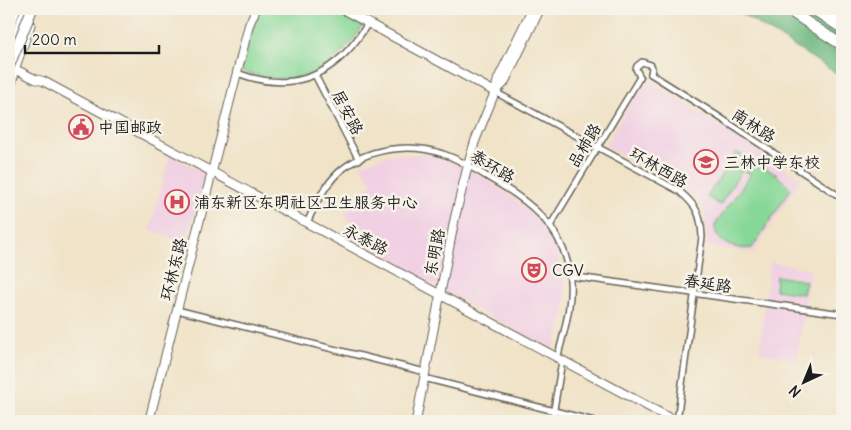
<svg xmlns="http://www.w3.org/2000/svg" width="851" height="430" font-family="Delius,'LXGW WenKai TC',sans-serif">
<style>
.built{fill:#f1d0e3}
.green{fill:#87d898;stroke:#527a5a}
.forest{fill:#6db880;stroke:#446a4e}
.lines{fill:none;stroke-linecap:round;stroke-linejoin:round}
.street-casing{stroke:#666258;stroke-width:8}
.secondary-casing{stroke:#666258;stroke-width:10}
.primary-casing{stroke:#666258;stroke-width:11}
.highway-casing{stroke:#666258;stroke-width:12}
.street{stroke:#fff;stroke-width:5}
.secondary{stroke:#fff;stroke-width:8}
.primary{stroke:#fff;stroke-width:9}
.highway{stroke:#fff;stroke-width:10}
.highway-bridge-casing{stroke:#666258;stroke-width:12;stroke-linecap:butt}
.highway-bridge{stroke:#fff;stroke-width:10}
.labels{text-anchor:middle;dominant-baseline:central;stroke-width:5;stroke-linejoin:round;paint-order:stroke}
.street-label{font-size:16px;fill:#1c1c1c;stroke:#f7f3e8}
.poi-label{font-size:16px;fill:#1c1c1c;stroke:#f7f3e8;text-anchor:start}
</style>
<rect width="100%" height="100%" fill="#f7f3e8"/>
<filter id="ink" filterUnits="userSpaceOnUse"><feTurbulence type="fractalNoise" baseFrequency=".02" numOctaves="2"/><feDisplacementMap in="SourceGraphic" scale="10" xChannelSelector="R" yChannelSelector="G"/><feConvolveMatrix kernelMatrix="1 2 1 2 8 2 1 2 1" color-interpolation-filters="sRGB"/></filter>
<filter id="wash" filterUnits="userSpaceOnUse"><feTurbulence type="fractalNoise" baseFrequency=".0096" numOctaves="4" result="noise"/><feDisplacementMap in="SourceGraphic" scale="20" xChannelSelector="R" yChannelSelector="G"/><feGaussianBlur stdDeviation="1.12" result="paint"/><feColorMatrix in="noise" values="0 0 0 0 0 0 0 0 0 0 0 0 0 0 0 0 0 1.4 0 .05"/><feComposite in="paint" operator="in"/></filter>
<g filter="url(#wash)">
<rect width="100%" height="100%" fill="#f0e3c8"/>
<g class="built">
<path d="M 652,82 L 801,179 L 753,253 L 707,246 L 705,216 L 698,200 L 681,186 L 605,146 L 642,85 Z"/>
<path d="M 170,154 L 205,174 L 186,243 L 150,230 Z"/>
<path d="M 428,154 L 457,164 L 476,173 L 514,198 L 540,221 L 556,247 L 565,280 L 566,299 L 562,327 L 552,350 L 353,242 L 353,224 L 344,214 L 372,183 L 360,165 L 389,155 Z"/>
<path d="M 770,262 L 810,269 L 797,360 L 759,352 Z"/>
</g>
<g class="green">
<path d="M 263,9 L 332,9 L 363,26 C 345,55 316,80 279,79 C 266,79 253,74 241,71 L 256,17 Z"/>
<path d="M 736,152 L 776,174 L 791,189 L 752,248 C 736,250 714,244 715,225 L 751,174 L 742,170 L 720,205 L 707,197 Z"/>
<path d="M 776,276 L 806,281 L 803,294 L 775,290 Z"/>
</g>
<path class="forest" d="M 734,9 L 842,9 L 842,78 L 833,71 Z"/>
</g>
<g filter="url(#ink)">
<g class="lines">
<defs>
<g id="street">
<path d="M 237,73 C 295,95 337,75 368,23"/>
<path d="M 651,74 L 716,115 L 842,198"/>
<path d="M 315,75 L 359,160"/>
<path d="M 640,77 L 636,69 L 637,66 L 642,62 L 651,65 L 652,68 L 651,74"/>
<path d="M 495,92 L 679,191 C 697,206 701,214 702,237 L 677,421"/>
<path d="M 307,223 C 315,205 324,186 339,172 C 366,148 410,142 443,154 C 462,160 479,172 496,182 C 530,202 559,225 568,265 C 575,296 565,329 557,359"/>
<path d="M 550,226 L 640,77"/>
<path d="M 570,276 L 842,314"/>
<path d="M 177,310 L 425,372"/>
<path d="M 424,378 L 594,421"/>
<path d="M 552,421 L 562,361"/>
</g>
<g id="secondary">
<path d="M 342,9 L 495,92"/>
<path d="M 11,67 L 35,79 L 43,81 L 675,421"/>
<path d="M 497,90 L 504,83 L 540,9"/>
<path d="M 149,421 L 249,25 L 256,9"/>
<path d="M 416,421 L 455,217 L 468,165 L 475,141 L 495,92 L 498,79 L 532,9"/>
</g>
<g id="primary">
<path d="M 9,12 L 10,9"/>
<path d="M 9,53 L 26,9"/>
<path d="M 9,72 L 11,67 L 16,64 L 30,25"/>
</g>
<g id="highway">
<path d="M 787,9 L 842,45"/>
<path d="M 813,9 L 842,28"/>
<path d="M 824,14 L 834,14 L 842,18"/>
<path d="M 9,27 L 15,9"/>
<path d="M 9,86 L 15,69"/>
</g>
</defs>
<use href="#street" class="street-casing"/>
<use href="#secondary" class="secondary-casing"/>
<use href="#primary" class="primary-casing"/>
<use href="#highway" class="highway-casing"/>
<use href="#street" class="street"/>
<use href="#secondary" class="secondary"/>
<use href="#primary" class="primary"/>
<use href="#highway" class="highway"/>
<defs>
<path id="highway-bridge" d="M 9,66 L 32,9"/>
</defs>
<use href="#highway-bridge" class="highway-bridge-casing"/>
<use href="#highway-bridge" class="highway-bridge"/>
</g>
</g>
<defs>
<symbol id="civic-ring" viewBox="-11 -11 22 22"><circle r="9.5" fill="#f7f3e8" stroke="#d1495b" stroke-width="1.5"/><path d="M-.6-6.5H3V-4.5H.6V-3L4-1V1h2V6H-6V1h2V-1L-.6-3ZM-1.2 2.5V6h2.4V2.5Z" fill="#d1495b"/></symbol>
<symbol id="school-ring" viewBox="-11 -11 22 22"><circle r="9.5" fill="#f7f3e8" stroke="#d1495b" stroke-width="1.5"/><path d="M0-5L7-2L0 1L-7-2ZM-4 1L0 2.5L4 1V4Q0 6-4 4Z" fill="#d1495b"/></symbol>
<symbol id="hospital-ring" viewBox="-11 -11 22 22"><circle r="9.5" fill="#f7f3e8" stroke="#d1495b" stroke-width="1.5"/><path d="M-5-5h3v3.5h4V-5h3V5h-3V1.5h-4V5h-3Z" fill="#d1495b"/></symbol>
<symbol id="theatre-ring" viewBox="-11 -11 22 22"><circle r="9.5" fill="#f7f3e8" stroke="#d1495b" stroke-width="1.5"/><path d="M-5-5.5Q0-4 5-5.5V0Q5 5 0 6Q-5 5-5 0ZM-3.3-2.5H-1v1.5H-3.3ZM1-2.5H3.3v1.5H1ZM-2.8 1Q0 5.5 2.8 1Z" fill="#d1495b"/></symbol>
</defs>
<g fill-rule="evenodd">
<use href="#civic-ring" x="67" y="113" width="28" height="28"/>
<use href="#school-ring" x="692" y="148" width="28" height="28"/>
<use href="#hospital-ring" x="163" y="188" width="28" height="28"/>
<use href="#theatre-ring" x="520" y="256" width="28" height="28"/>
</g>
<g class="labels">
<g class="street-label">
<text transform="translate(348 112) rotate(62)">居安路</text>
<text transform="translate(754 125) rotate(33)">南林路</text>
<text transform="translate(584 145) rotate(-59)">品柿路</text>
<text transform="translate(493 166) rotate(31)">泰环路</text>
<text transform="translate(659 167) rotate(30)">环林西路</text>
<text transform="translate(366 239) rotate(28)">永泰路</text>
<text transform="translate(434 252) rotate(-79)">东明路</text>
<text transform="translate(173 269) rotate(-76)">环林东路</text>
<text transform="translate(708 283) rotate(8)">春延路</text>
</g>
<g class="poi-label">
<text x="98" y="127">中国邮政</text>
<text x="724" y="162">三林中学东校</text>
<text x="194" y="202">浦东新区东明社区卫生服务中心</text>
<text x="552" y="270">CGV</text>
</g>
</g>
<rect width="851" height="430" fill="none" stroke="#f7f3e8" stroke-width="30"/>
<g transform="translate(804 382) rotate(224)" stroke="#f7f3e8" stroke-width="4" paint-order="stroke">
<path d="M0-4L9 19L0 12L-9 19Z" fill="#1c1c1c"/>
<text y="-8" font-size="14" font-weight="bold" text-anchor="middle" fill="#1c1c1c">N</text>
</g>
<path d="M25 45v8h134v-8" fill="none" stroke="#1c1c1c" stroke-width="2.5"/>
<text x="32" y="45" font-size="15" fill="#1c1c1c" stroke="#f7f3e8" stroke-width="4" paint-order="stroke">200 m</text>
</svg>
